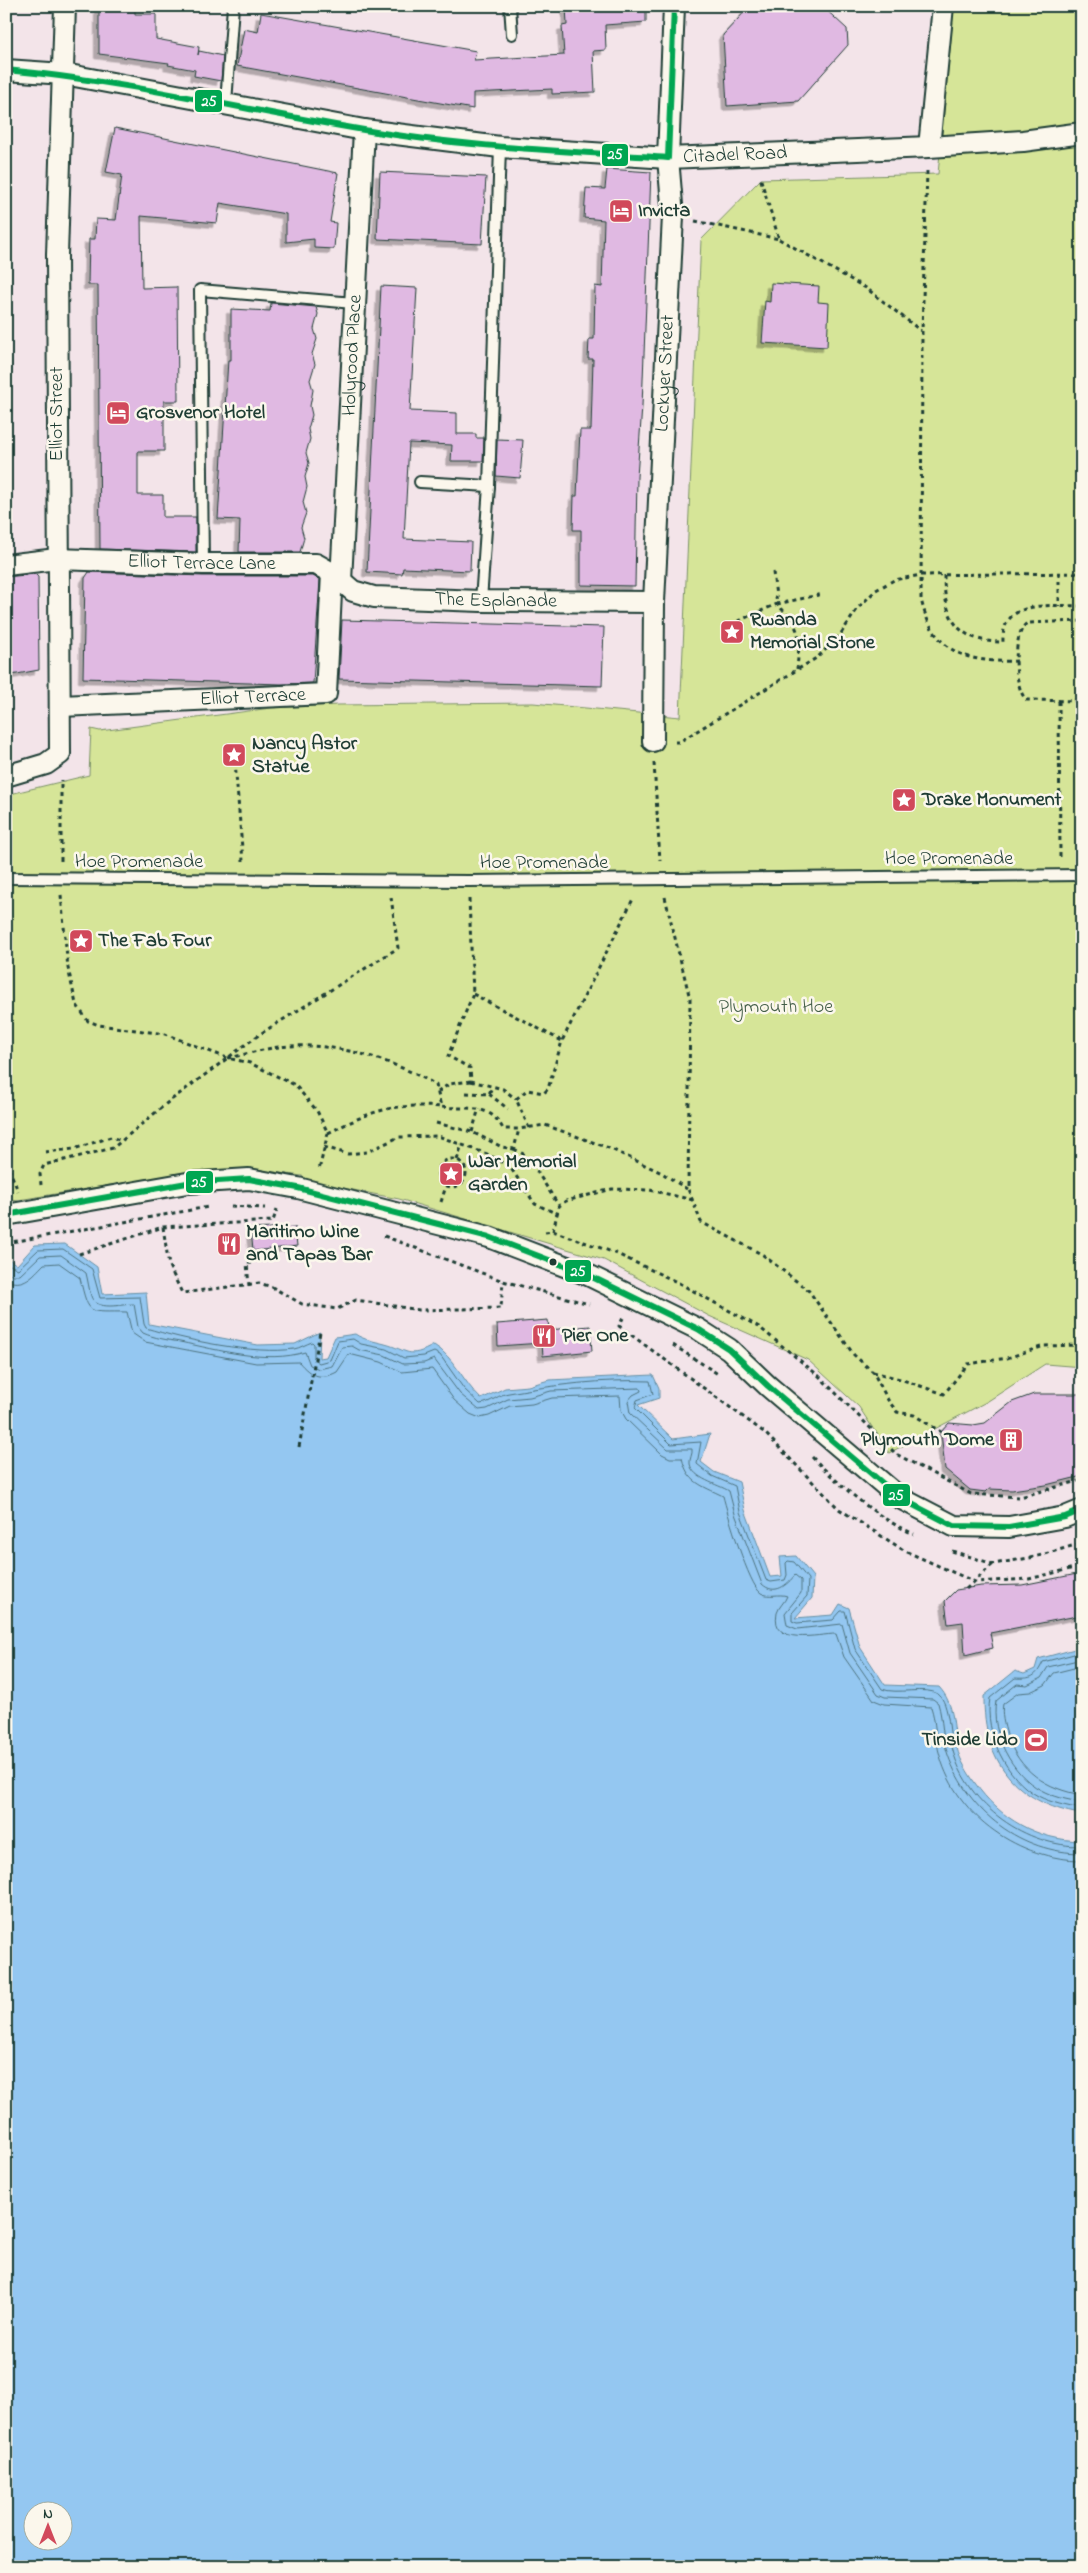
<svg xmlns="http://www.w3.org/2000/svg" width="1088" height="2573" font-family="'Indie Flower',sans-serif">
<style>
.green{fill:#d6e598;stroke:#7a9166}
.water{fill:#94c7f1;stroke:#6590a5;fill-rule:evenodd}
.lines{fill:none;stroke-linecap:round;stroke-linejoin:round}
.shore{stroke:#4e7480;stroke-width:1}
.building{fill:#e0b9e2;stroke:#1f3d34;filter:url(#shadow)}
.lane-casing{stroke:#1f3d34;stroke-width:14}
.street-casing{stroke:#1f3d34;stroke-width:24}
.path{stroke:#1f3d34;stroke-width:3;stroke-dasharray:4 4;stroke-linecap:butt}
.lane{stroke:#fbf7ec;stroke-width:10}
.street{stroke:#fbf7ec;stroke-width:20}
.bus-1-casing{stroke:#fbf7ec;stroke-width:10}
.bus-1{stroke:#00a651;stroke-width:6}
.bus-dot{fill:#1f3d34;stroke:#fbf7ec;stroke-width:2}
.labels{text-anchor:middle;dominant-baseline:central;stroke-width:5;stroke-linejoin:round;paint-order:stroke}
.street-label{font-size:20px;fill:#1f3d34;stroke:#fbf7ec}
.poi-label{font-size:20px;font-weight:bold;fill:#1f3d34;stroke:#fbf7ec;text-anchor:start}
.park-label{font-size:20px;fill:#445f48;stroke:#fbf7ec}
.line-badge{stroke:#fbf7ec;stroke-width:2}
.badge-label{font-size:14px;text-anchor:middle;font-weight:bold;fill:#fff}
</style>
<defs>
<filter id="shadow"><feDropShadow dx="-4.5" dy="4.5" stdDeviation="0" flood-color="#0004"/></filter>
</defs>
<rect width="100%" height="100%" fill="#f3e4e9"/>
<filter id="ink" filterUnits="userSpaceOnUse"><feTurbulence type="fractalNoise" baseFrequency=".02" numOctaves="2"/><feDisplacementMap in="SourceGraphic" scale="10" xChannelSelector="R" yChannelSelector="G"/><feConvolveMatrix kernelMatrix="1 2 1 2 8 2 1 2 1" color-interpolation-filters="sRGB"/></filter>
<g filter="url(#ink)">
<path class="green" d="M 954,6 L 1082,6 L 1082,1367 L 1045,1364 L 988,1401 L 889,1453 L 859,1407 L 808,1360 L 709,1316 L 604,1260 L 399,1199 L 313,1182 L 302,1176 L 264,1171 L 172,1175 L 6,1202 L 6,795 L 89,775 L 91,729 L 100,731 L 271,708 L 339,705 L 533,703 L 680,717 L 701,240 L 761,179 L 938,174 Z"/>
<g class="water">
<path d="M 65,1244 L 97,1267 L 102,1294 L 146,1292 L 149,1324 L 258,1345 L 295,1344 L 320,1332 L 319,1358 L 326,1357 L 335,1337 L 355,1334 C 364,1340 374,1341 385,1344 C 408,1350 408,1360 434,1345 C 454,1357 464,1383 481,1399 L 505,1388 L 528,1386 L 549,1380 L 653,1375 L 659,1388 L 659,1398 L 638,1405 L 673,1439 L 710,1434 L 701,1462 L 714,1472 L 739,1482 L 745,1510 L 770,1577 L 782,1576 L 780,1557 L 796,1556 L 813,1577 L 812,1598 L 795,1618 L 833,1615 L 840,1604 L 849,1608 L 860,1647 L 885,1685 L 939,1687 C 955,1704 953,1727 957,1748 C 960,1760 968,1773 975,1783 C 1000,1819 1037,1840 1082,1841 L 1082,2567 L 6,2567 L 6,1257 L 17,1265 L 35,1245 ZM 32,2510 L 62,2510 L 62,2540 L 32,2540 Z"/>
<path d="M 1082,1647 L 1082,1814 L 1080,1814 C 1016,1803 983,1761 984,1696 L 1015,1671 L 1024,1674 L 1035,1669 L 1038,1659 Z"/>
</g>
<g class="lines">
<g class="shore">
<path d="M 6,1263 L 18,1269 L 38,1250 L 63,1249 L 92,1269 L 100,1298 L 140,1297 L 144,1324 L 146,1328 C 184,1340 256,1355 294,1349 C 300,1348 306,1344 312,1342 L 314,1344 L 314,1359 L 319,1363 L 330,1360 L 338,1341 L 353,1339 L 361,1344 L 386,1349 L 404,1358 L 424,1356 L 434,1352 L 440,1355 L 464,1389 L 480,1404 C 491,1403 499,1394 509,1393 C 554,1385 603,1379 650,1381 L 653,1394 L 637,1400 L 635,1408 L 671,1444 L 701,1442 L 697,1464 L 712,1476 L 735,1486 L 740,1512 L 766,1580 L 771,1582 L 785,1580 L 787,1575 L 786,1563 L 788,1561 L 794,1562 L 808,1579 L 807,1596 L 792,1613 L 792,1621 L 797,1623 L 833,1620 L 841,1611 L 845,1611 L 855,1649 L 882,1689 C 896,1695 926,1686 938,1694 C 950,1703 949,1737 953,1751 C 968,1806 1026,1847 1082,1846"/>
<path d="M 6,1271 L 13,1275 L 20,1275 L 40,1256 L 61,1255 L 86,1273 C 88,1281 89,1289 91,1296 C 96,1312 122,1304 134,1304 L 138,1327 L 143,1333 C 154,1338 168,1340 180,1342 C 219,1350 267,1364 305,1352 L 310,1365 L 319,1369 L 332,1366 L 342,1347 L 352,1346 L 359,1350 L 384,1355 L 403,1364 L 424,1363 L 434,1359 L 460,1394 L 479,1410 L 487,1409 L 508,1399 L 530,1397 L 551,1391 L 640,1388 L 641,1391 L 633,1395 L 628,1401 L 630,1413 L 668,1449 L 692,1449 C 693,1454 689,1459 690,1464 C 693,1479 718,1484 729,1491 L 735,1514 L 762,1584 C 775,1596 787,1585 795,1575 L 801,1580 L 801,1593 L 785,1613 L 787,1625 L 797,1629 L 842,1624 L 850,1653 L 878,1694 L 885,1697 L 933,1699 L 938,1703 C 943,1720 942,1739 948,1755 C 968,1812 1021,1853 1082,1853"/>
<path d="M 6,1280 C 24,1288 33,1275 44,1264 L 59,1263 L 80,1278 C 89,1318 89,1311 127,1312 L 132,1333 L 145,1342 L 256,1363 L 299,1362 C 310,1375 320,1381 337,1372 L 349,1354 L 381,1362 L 402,1372 L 432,1369 L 454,1400 L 470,1414 L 480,1418 L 489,1416 L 510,1406 L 532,1404 L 552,1398 L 620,1396 L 621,1410 L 626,1419 L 662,1454 L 670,1458 L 682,1458 C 688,1483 701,1485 723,1496 C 727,1512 749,1586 761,1593 C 769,1598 779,1593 787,1596 C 785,1602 779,1606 777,1613 C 770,1647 819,1634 836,1634 L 844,1657 L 874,1700 L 884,1704 L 931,1707 C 936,1722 935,1740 940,1756 C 957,1817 1020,1860 1082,1860"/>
<path d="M 1082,1652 L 1043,1662 C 1036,1677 1032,1679 1015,1678 L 990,1698 C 984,1733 1006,1779 1038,1796 C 1052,1803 1066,1806 1082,1809"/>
<path d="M 1082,1659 L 1048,1667 L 1041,1678 L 1027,1685 L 1017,1684 L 996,1701 C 990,1733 1012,1775 1041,1790 C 1054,1797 1067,1800 1082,1802"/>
<path d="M 1082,1666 L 1054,1673 L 1045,1685 L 1030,1692 L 1018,1693 L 1003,1704 C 1001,1714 1004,1725 1007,1735 C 1019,1771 1046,1789 1082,1795"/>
</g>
</g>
<g class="building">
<path d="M 99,6 L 135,6 L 135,14 L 156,14 L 156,39 L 199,47 L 198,55 L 199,51 L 223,56 L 221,81 L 194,76 L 195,70 L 168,65 L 169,63 L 99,54 Z"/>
<path d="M 566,6 L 646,6 L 646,22 L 605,25 L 606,50 L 593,51 L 595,92 L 552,94 L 552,89 L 473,93 L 473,109 L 237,66 L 244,29 L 258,32 L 261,13 L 476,51 L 474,60 L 564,55 L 562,26 L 567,25 Z"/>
<path d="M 750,6 L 822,6 L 847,29 L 848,45 L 798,101 L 727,106 L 723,35 Z"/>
<path d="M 115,128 L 338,173 L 330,222 L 336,223 L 334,249 L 314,248 L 314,239 L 286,242 L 286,214 L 220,203 L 217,223 L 141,216 L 142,288 L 177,287 L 178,401 L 164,401 L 164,451 L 138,451 L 138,495 L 163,495 L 163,517 L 196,517 L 196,552 L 100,549 L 98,285 L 88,285 L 89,239 L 95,239 L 96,219 L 116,220 L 122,175 L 106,172 Z"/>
<path d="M 607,169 L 651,172 L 642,406 L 637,477 L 635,586 L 581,585 L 581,530 L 573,530 L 574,496 L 577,496 L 580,430 L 591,430 L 593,359 L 588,359 L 589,339 L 594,339 L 595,286 L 602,287 L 604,220 L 584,218 L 586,188 L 605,189 Z"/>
<path d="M 380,172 L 486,177 L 482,244 L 377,239 Z"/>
<path d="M 771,283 L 819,286 L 818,302 L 829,303 L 827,347 L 762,343 L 765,301 L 770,302 Z"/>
<path d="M 381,286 L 417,288 L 410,411 L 457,413 L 457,434 L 476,434 L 476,438 L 484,438 L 483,461 L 451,461 L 452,445 L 409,443 L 404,539 L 471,542 L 470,571 L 403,568 L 402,574 L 367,572 Z"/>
<path d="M 271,303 L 316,307 L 318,314 L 314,329 L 317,339 L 312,354 L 315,364 L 310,380 L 313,390 L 310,406 L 312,415 L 308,429 L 310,439 L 306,453 L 309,463 L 305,477 L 307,487 L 303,502 L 306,513 L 301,527 L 304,538 L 300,552 L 239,552 L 240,520 L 218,519 L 228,360 L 231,360 L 231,309 L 270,311 Z"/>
<path d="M 497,439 L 523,440 L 520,478 L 496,476 Z"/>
<path d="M 89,572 L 203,576 L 313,576 L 320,580 L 313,683 L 281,684 L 83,678 L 85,578 Z"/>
<path d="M 35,574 L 38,577 L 39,670 L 6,676 L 6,577 Z"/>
<path d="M 342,620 L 604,627 L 602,686 L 339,679 Z"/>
<path d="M 295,1227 L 297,1246 L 253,1251 L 251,1229 Z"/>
<path d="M 548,1320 L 549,1330 L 590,1326 L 592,1351 L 543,1356 L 542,1343 L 498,1346 L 497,1324 Z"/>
<path d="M 1034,1394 L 1082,1394 L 1082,1476 L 1046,1485 L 1012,1490 L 989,1489 L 986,1492 L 970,1490 L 945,1469 L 941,1432 L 949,1423 L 973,1425 L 985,1423 L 1012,1402 Z"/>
<path d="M 1082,1573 L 1082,1615 L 990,1633 L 993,1648 L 965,1655 L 963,1622 L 948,1624 L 945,1601 L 956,1590 L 981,1586 L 1022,1585 Z"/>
</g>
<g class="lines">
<defs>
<g id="lane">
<path d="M 510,6 L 512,34"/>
<path d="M 226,103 L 233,6"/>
<path d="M 420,482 L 489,486"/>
<path d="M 203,564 L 200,290 L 354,303"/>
<path d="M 481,601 L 489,486 L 500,147"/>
<path d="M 6,878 L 469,881 L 1082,875"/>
</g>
<g id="street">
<path id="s1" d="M 6,70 L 64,74 L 364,130 L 500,147 L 668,158 L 929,147 L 1023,141 L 1082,133"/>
<path d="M 929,147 L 943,6"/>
<path id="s2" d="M 6,565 L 57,559 L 203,564 L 316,564 L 332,573 L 353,591 L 374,597 L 481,601 L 654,602"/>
<path id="s3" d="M 341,581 L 364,130"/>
<path id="s4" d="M 61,706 L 326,694 L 332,573"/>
<path id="s5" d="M 653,741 L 654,602 L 673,216 L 668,158 L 674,6"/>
<path d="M 6,776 L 46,764 L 60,754 L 57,255 L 65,6"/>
<path d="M 6,1215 L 187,1183 L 249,1179 L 298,1188 L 489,1237 L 588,1275 L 698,1329 L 729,1349 L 768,1386 L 900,1498 L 954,1526 L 1009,1527 L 1065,1517 L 1082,1510"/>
</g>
</defs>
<use href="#lane" class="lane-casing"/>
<use href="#street" class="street-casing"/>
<g class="path">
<path d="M 927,171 L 922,331 L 921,599 C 933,653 967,663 1017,661"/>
<path d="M 695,221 L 779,239 L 760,177"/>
<path d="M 779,239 L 866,288 L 921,331"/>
<path d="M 773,572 L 777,604 L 823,594"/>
<path d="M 1059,573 L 1059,606"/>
<path d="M 944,575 C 944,619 957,642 1003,642 C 1001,598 1052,606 1082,606"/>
<path d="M 738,621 L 777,604 C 802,629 800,634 797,669"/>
<path d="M 1082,621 L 1027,623 C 1012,633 1013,690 1027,700 L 1082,701"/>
<path d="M 1059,701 L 1060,857"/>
<path d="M 675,742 L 679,742 L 818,657 L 840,635 L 858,608 L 876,590 L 894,580 L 921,575 L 1082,573"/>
<path d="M 235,762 L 243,861"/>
<path d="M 654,763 L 660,861"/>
<path d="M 61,861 L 61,780"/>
<path d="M 61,895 L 68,968 L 76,1004 L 88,1021 L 99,1025 L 165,1034 L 227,1058 L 250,1063 L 295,1085 L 317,1111 L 328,1133 L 319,1170"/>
<path d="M 665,897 L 690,999 L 688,1189 L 701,1222 L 763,1255 L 809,1291 L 854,1355 L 873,1372 L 888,1400 L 897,1412 L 914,1415 L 941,1432"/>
<path d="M 473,994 L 562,1041"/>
<path d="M 228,1058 C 248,1054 269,1047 289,1046 C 339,1043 393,1060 436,1085 L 441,1107 C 466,1110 490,1102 503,1129 L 519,1129 L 545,1125 L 609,1148 L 662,1173 L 687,1189"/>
<path d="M 471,1081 L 503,1089 L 516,1099"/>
<path d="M 438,1092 L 449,1084 L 471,1081 L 470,1068 L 448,1056 L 473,994 L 469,899"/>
<path d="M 466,1093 L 489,1094 L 492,1087"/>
<path d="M 489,1094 L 508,1109"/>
<path d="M 436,1123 L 472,1132 L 502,1147 L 514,1149 L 519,1129"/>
<path d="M 529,1128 L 516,1099 L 527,1090 L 544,1093 L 548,1089 L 562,1041 L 634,897"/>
<path d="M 472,1132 L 479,1108"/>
<path d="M 328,1133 C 372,1111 391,1103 441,1107"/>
<path d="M 324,1147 L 348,1154 L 367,1152 L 399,1137 L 438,1136 L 487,1154 L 510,1167 L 535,1204 L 558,1214"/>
<path d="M 514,1149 L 527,1156 L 559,1206"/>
<path d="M 45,1152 L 74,1149 L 111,1137 L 122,1141"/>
<circle cx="452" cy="1173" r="14"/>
<path d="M 457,1160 L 462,1144"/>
<path d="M 6,1161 L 18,1191"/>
<path d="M 41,1185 L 40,1174 L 44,1165 L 113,1148 L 167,1103 L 260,1034 L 398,948 L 391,897"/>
<path d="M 441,1202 L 446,1186"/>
<path d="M 231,1206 L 265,1208"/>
<path d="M 163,1227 L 169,1266 L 182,1293 L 259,1283 L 272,1287 L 302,1304 L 337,1309 L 356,1300 L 419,1310 L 501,1308 L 503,1281"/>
<path d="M 553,1231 L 559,1206 L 566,1201 L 612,1189 L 650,1190 L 693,1200"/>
<path d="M 545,1232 L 553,1231 L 615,1253 L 677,1282 L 759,1327 L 819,1376 L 896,1454 L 971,1494 L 1020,1497 L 1082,1480"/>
<path d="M 384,1236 L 503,1281 L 589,1304"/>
<path d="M 6,1243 L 208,1207"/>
<path d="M 79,1254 L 163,1227 L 273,1221 L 277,1209"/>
<path d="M 249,1286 L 247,1263 L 252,1263"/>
<path d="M 623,1318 L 619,1326 L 765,1433 L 839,1509 L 905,1551 L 975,1582 L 1029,1579 L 1082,1566"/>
<path d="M 673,1345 L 718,1374"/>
<path d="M 873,1372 L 900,1379 L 944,1394 L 968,1364 L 1007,1358 L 1044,1346 L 1082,1345"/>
<path d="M 299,1447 L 320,1332"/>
<path d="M 812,1457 C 843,1488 875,1517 914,1534"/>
<path d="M 952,1551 L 993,1564 L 1035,1557 L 1082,1543"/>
<path d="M 966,1589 L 993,1564"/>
</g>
<use href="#lane" class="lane"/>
<use href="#street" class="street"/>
<defs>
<g id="bus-1">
<path d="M 6,70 C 127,81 244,110 364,130 C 464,147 566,151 668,158 L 674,6"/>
<path d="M 6,1215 L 187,1183 L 249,1179 L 298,1188 L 489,1237 L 588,1275 L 698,1329 L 729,1349 L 768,1386 L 900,1498 L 954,1526 L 1009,1527 L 1065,1517 L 1082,1510"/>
</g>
</defs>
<use href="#bus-1" class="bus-1-casing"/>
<use href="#bus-1" class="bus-1"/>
</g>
</g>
<defs>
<symbol id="hotel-square" viewBox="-11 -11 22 22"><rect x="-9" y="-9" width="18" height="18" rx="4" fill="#d1495b" stroke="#fbf7ec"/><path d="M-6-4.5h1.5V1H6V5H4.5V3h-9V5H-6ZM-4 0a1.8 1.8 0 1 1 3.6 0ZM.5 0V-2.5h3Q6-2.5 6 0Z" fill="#fff"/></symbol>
<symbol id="sight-square" viewBox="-11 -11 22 22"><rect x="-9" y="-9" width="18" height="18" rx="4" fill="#d1495b" stroke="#fbf7ec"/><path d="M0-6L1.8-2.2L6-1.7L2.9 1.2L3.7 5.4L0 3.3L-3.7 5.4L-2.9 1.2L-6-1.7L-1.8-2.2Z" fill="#fff"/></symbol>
<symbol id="restaurant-square" viewBox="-11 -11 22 22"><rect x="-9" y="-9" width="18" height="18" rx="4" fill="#d1495b" stroke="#fbf7ec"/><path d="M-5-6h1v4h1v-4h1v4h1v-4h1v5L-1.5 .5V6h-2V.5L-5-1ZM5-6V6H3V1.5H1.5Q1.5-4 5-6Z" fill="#fff"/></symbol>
<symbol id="building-square" viewBox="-11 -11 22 22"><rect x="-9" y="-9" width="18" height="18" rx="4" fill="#d1495b" stroke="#fbf7ec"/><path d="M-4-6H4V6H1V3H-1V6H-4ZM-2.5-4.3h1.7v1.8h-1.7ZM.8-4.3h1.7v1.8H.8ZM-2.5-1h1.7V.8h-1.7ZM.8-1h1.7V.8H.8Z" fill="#fff"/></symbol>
<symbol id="stadium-square" viewBox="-11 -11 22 22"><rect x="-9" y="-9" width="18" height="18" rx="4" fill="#d1495b" stroke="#fbf7ec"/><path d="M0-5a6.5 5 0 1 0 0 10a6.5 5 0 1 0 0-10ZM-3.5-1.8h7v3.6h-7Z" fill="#fff"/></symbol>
</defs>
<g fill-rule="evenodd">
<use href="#hotel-square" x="607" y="197" width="28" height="28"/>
<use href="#hotel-square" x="104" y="399" width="28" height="28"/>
<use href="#sight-square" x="718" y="618" width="28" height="28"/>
<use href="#sight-square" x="220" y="741" width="28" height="28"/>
<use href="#sight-square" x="890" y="786" width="28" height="28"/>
<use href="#sight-square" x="67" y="927" width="28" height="28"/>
<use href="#sight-square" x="437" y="1160" width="28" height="28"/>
<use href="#restaurant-square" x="215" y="1230" width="28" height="28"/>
<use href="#restaurant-square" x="530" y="1322" width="28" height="28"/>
<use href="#building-square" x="997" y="1426" width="28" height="28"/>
<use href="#stadium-square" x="1022" y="1726" width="28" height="28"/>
</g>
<circle class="bus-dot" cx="553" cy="1262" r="4.5"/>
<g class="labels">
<g class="street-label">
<text stroke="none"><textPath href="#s1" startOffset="736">Citadel Road</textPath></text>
<text stroke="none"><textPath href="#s3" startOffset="226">Holyrood Place</textPath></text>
<text stroke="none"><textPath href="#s5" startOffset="368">Lockyer Street</textPath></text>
<text transform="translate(57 414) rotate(-90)">Elliot Street</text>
<text stroke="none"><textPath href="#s2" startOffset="196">Elliot Terrace Lane</textPath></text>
<text stroke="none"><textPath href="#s2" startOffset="500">The Esplanade</textPath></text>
<text stroke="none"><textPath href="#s4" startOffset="192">Elliot Terrace</textPath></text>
<text x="949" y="859">Hoe Promenade</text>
<text x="139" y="862">Hoe Promenade</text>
<text x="544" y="863">Hoe Promenade</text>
</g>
<g class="poi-label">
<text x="638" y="211">Invicta</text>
<text x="136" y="413">Grosvenor Hotel</text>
<text x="750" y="620">Rwanda<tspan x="750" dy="23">Memorial Stone</tspan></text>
<text x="252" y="744">Nancy Astor<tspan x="252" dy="23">Statue</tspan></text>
<text x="922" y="800">Drake Monument</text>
<text x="98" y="941">The Fab Four</text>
<text x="468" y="1162">War Memorial<tspan x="468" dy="23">Garden</tspan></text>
<text x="246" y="1232">Maritimo Wine<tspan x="246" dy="23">and Tapas Bar</tspan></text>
<text x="562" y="1336">Pier One</text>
<text x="994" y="1440" text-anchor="end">Plymouth Dome</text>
<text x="1018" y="1740" text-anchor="end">Tinside Lido</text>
</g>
<g class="park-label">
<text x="776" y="1007">Plymouth Hoe</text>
</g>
</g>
<g class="line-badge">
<rect x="194" y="89" width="29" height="24" rx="5" fill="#00a651"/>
<rect x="601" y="143" width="28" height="24" rx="5" fill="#00a651"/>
<rect x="185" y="1170" width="29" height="24" rx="5" fill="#00a651"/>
<rect x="564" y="1259" width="28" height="24" rx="5" fill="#00a651"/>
<rect x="882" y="1483" width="29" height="24" rx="5" fill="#00a651"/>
</g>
<g class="badge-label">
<text x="209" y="106">25</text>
<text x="615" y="159">25</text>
<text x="199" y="1187">25</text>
<text x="578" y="1276">25</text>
<text x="896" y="1500">25</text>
</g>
<rect width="1088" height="2573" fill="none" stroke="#fbf7ec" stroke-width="25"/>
<rect x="12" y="12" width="1063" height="2548" fill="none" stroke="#1f3d34" stroke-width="2" filter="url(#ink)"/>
<g transform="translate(48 2526)"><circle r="24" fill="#fbf7ec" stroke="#a3ada2"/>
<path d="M0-4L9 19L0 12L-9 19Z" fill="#d1495b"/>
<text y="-8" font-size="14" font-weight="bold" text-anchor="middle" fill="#1f3d34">N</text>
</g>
</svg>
